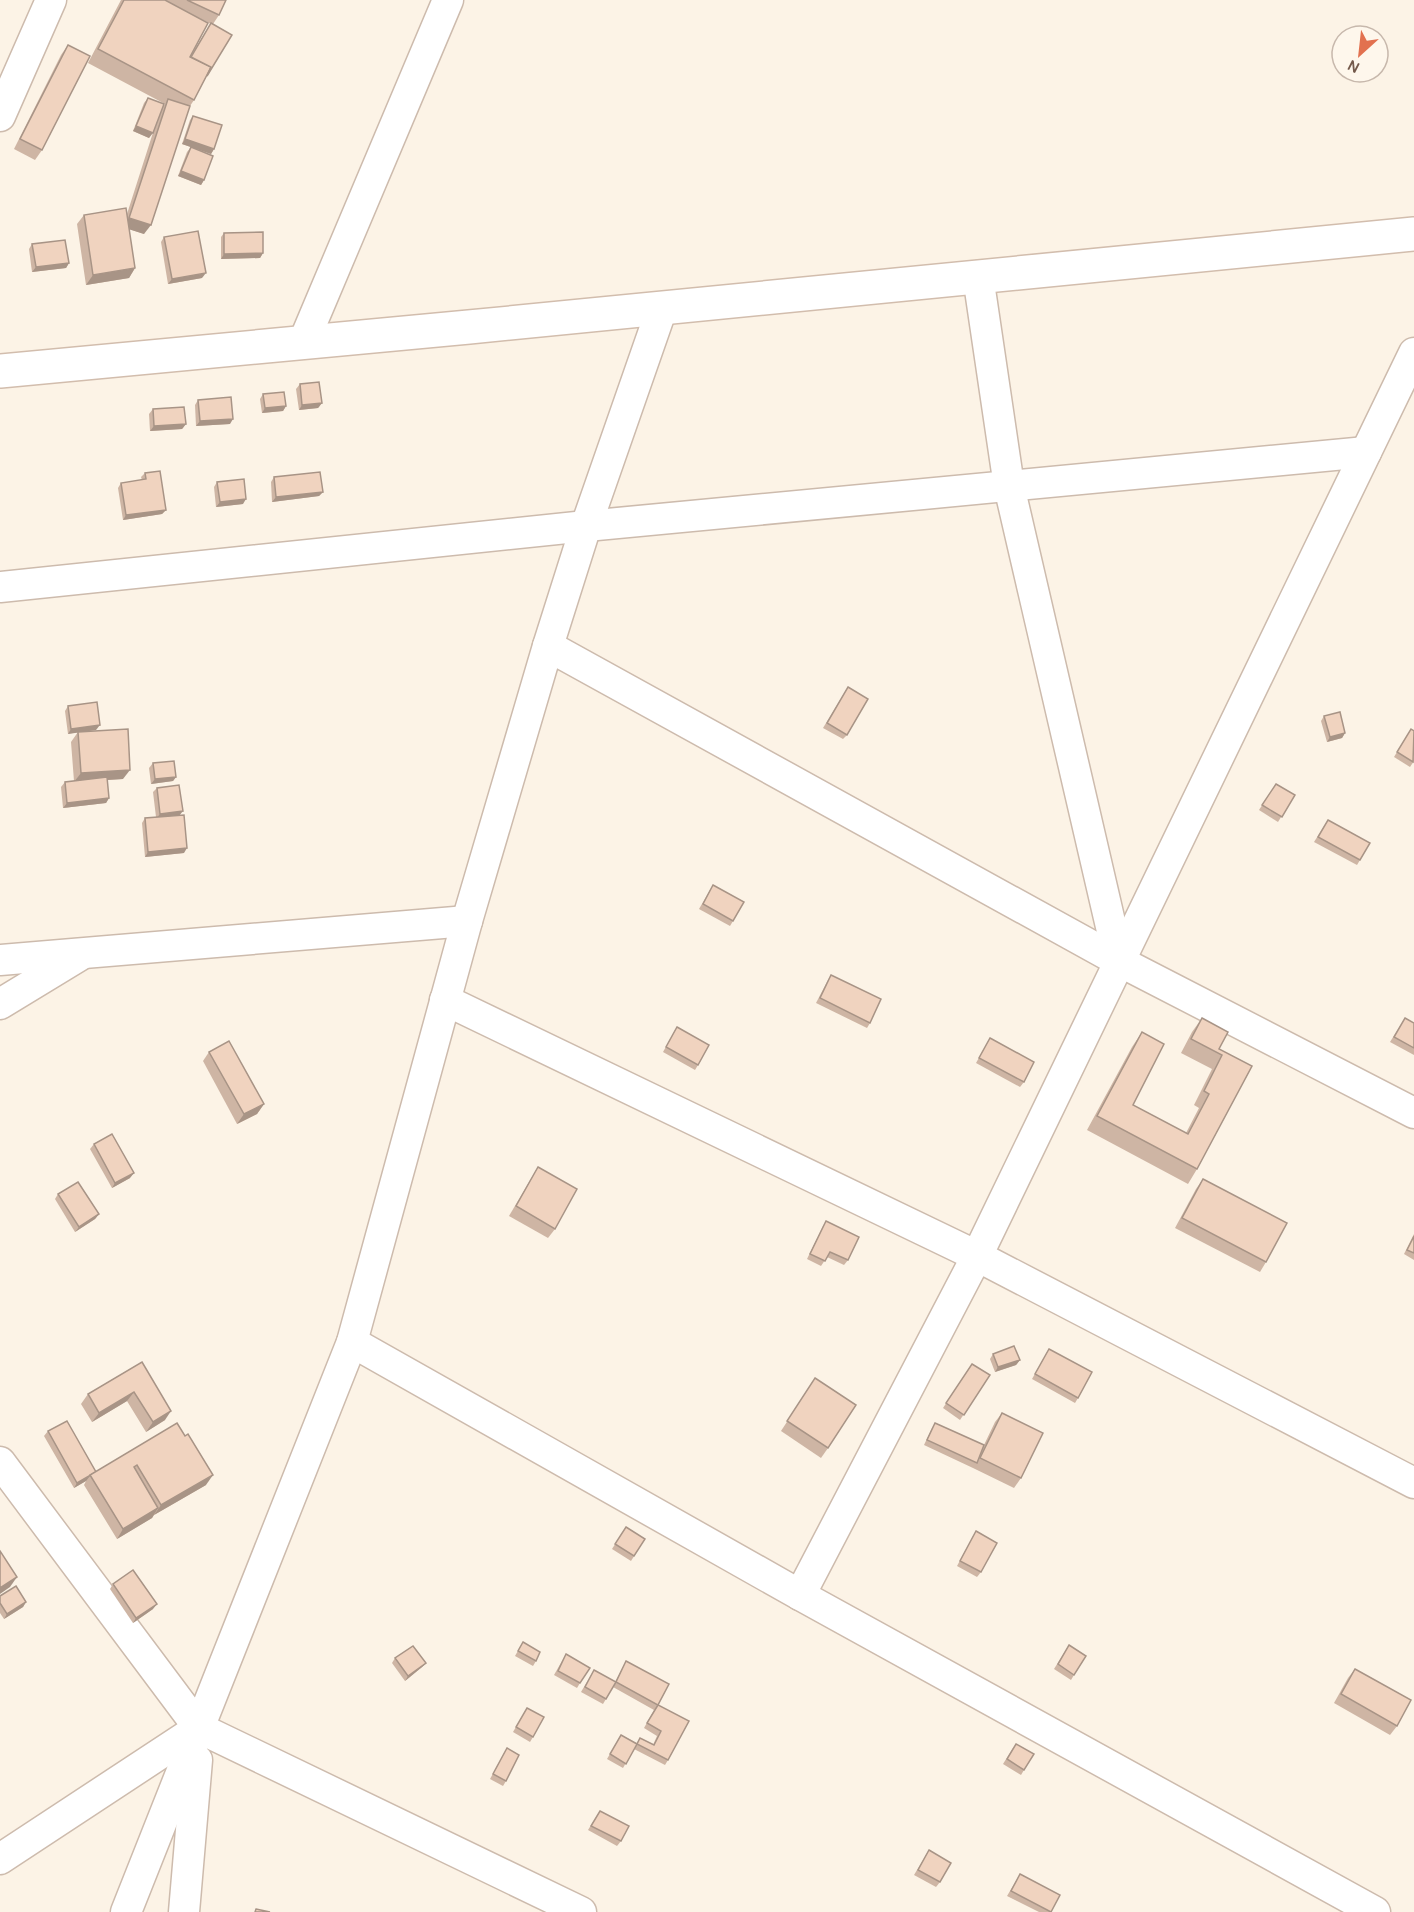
<svg xmlns="http://www.w3.org/2000/svg" width="1414" height="1912" font-family="Karla,sans-serif">
<style>
.lines{fill:none;stroke-linecap:round;stroke-linejoin:round}
.street-casing{stroke:#cdbbad;stroke-width:33}
.secondary-casing{stroke:#d2bdad;stroke-width:36}
.street{stroke:#fff;stroke-width:30}
.secondary{stroke:#fff;stroke-width:33}
.wall{fill:#ceb5a4;fill-rule:evenodd}
.shaded-wall{fill:#a89486}
.building{fill:#f0d3bf;stroke:#a89486;stroke-width:1.5}
</style>
<rect width="100%" height="100%" fill="#fcf3e6"/>
<g class="lines">
<defs>
<g id="street">
<path d="M 0,116 L 51,0"/>
<path d="M 978,276 L 1009,486 L 1119,961"/>
<path d="M 304,341 L 448,0"/>
<path d="M 0,587 L 586,526 L 1366,452"/>
<path d="M 548,646 L 1119,961 L 1414,1113"/>
<path d="M 0,960 L 467,921"/>
<path d="M 445,1000 L 977,1256 L 1414,1483"/>
<path d="M 0,1004 L 79,956"/>
<path d="M 352,1342 L 800,1595 L 1375,1912"/>
<path d="M 0,1462 L 199,1728 L 581,1912"/>
<path d="M 800,1595 L 977,1256 L 1414,353"/>
<path d="M 0,1859 L 199,1728"/>
<path d="M 126,1912 L 352,1342 L 467,921 L 548,646 L 586,526 L 662,308"/>
<path d="M 184,1912 L 197,1760"/>
</g>
<path id="secondary" d="M 0,371 L 469,327 L 1414,234"/>
</defs>
<use href="#street" class="street-casing"/>
<use href="#secondary" class="secondary-casing"/>
<use href="#street" class="street"/>
<use href="#secondary" class="secondary"/>
</g>
<g class="wall">
<path d="M 121,0 L 226,0 L 219,15 L 213,24 L 206,77 L 194,100 L 190,106 L 144,234 L 129,229 L 135,268 L 129,278 L 86,285 L 77,224 L 84,215 L 127,214 L 157,120 L 149,138 L 133,131 L 144,103 L 148,98 L 163,106 L 165,104 L 88,63 ZM 199,18 L 211,24 L 191,55 Z"/>
<path d="M 68,45 L 42,150 L 35,160 L 14,149 L 61,55 Z"/>
<path d="M 193,116 L 214,149 L 211,154 L 182,144 L 190,120 Z"/>
<path d="M 191,147 L 204,180 L 201,185 L 178,176 L 187,152 Z"/>
<path d="M 224,233 L 263,253 L 260,258 L 221,259 L 221,237 Z"/>
<path d="M 164,237 L 202,278 L 168,284 L 161,242 Z"/>
<path d="M 32,244 L 69,263 L 66,268 L 32,272 L 29,249 Z"/>
<path d="M 300,384 L 322,403 L 318,408 L 299,410 L 296,389 Z"/>
<path d="M 263,394 L 286,406 L 283,411 L 262,413 L 260,399 Z"/>
<path d="M 198,400 L 230,424 L 196,426 L 195,405 Z"/>
<path d="M 153,409 L 186,424 L 182,429 L 150,431 L 149,414 Z"/>
<path d="M 145,473 L 166,510 L 162,514 L 123,520 L 118,488 L 121,483 L 142,480 L 141,477 Z"/>
<path d="M 274,477 L 323,492 L 319,496 L 272,502 L 271,482 Z"/>
<path d="M 217,482 L 243,504 L 216,507 L 214,487 Z"/>
<path d="M 848,687 L 847,735 L 843,739 L 823,728 Z"/>
<path d="M 68,706 L 96,730 L 81,732 L 123,779 L 107,780 L 109,798 L 106,803 L 63,808 L 61,787 L 65,782 L 74,781 L 71,742 L 78,732 L 68,734 L 65,711 Z"/>
<path d="M 1324,716 L 1345,733 L 1342,738 L 1327,742 L 1321,721 Z"/>
<path d="M 1408,734 L 1414,761 L 1410,767 L 1394,757 Z"/>
<path d="M 153,763 L 176,777 L 173,781 L 151,784 L 149,768 Z"/>
<path d="M 1276,784 L 1295,795 L 1278,822 L 1259,810 Z"/>
<path d="M 157,788 L 180,815 L 184,853 L 145,857 L 142,823 L 145,818 L 156,817 L 153,792 Z"/>
<path d="M 1328,820 L 1360,860 L 1357,865 L 1314,842 Z"/>
<path d="M 713,885 L 733,921 L 730,926 L 699,909 Z"/>
<path d="M 831,975 L 870,1023 L 867,1028 L 816,1003 L 828,980 Z"/>
<path d="M 1202,1018 L 1219,1049 L 1252,1066 L 1197,1169 L 1188,1184 L 1087,1130 L 1132,1047 L 1142,1032 L 1133,1105 L 1186,1133 L 1199,1108 L 1194,1105 L 1212,1069 L 1181,1053 L 1192,1032 Z"/>
<path d="M 1405,1018 L 1414,1023 L 1414,1055 L 1390,1042 Z"/>
<path d="M 677,1027 L 698,1065 L 695,1070 L 663,1052 Z"/>
<path d="M 990,1038 L 1024,1082 L 1020,1087 L 976,1063 Z"/>
<path d="M 209,1052 L 264,1104 L 257,1114 L 237,1124 L 203,1061 Z"/>
<path d="M 94,1144 L 130,1178 L 112,1188 L 90,1149 Z"/>
<path d="M 538,1167 L 555,1229 L 548,1238 L 509,1216 L 532,1177 Z"/>
<path d="M 1203,1179 L 1266,1262 L 1260,1272 L 1175,1228 L 1196,1189 Z"/>
<path d="M 58,1194 L 99,1214 L 95,1219 L 75,1232 L 55,1199 Z"/>
<path d="M 826,1221 L 848,1260 L 844,1265 L 827,1257 L 821,1266 L 807,1259 L 823,1226 Z"/>
<path d="M 1414,1234 L 1414,1260 L 1404,1254 Z"/>
<path d="M 1049,1349 L 1078,1398 L 1075,1403 L 1032,1379 Z"/>
<path d="M 993,1354 L 1020,1360 L 1016,1365 L 995,1372 L 990,1359 Z"/>
<path d="M 142,1362 L 165,1420 L 146,1432 L 127,1401 L 92,1422 L 81,1404 L 88,1394 Z"/>
<path d="M 972,1364 L 990,1375 L 960,1420 L 943,1408 Z"/>
<path d="M 809,1388 L 828,1448 L 821,1458 L 781,1431 Z"/>
<path d="M 1002,1413 L 1021,1478 L 1014,1488 L 973,1468 L 924,1445 L 932,1428 L 935,1423 L 984,1445 L 995,1422 Z"/>
<path d="M 177,1423 L 206,1485 L 154,1515 L 152,1518 L 117,1539 L 84,1485 L 86,1481 L 74,1488 L 44,1436 L 48,1431 L 96,1472 Z"/>
<path d="M 626,1527 L 645,1539 L 631,1561 L 612,1549 Z"/>
<path d="M 976,1531 L 981,1572 L 977,1577 L 957,1566 Z"/>
<path d="M 113,1584 L 153,1609 L 133,1623 L 110,1589 Z"/>
<path d="M 0,1596 L 26,1602 L 23,1607 L 4,1619 L 0,1613 Z"/>
<path d="M 523,1642 L 536,1661 L 533,1666 L 515,1656 Z"/>
<path d="M 1069,1645 L 1074,1675 L 1071,1680 L 1054,1669 Z"/>
<path d="M 566,1654 L 580,1683 L 577,1688 L 554,1675 Z"/>
<path d="M 395,1658 L 426,1663 L 422,1667 L 405,1681 L 392,1663 Z"/>
<path d="M 626,1661 L 658,1705 L 668,1760 L 665,1765 L 634,1749 L 623,1768 L 607,1759 L 621,1735 L 637,1743 L 640,1738 L 653,1745 L 657,1736 L 644,1728 L 654,1710 L 613,1687 L 603,1704 L 581,1692 L 594,1670 L 615,1682 Z"/>
<path d="M 1355,1669 L 1397,1726 L 1390,1735 L 1334,1703 L 1348,1678 Z"/>
<path d="M 527,1708 L 533,1737 L 530,1742 L 513,1732 Z"/>
<path d="M 507,1748 L 506,1781 L 503,1786 L 490,1779 Z"/>
<path d="M 1013,1748 L 1024,1770 L 1021,1775 L 1003,1764 Z"/>
<path d="M 600,1811 L 621,1841 L 617,1846 L 588,1830 Z"/>
<path d="M 929,1850 L 940,1882 L 936,1887 L 914,1875 Z"/>
<path d="M 1020,1874 L 1051,1912 L 1039,1912 L 1007,1896 Z"/>
</g>
<g class="shaded-wall">
<path d="M 136,126 L 153,133 L 149,138 L 133,131 Z"/>
<path d="M 185,139 L 214,149 L 211,154 L 182,144 Z"/>
<path d="M 181,171 L 204,180 L 201,185 L 178,176 Z"/>
<path d="M 129,218 L 151,225 L 144,234 L 122,227 Z"/>
<path d="M 263,253 L 260,258 L 221,259 L 224,254 Z"/>
<path d="M 69,263 L 66,268 L 32,272 L 36,267 Z"/>
<path d="M 135,268 L 129,278 L 86,285 L 93,275 Z"/>
<path d="M 206,273 L 202,278 L 168,284 L 172,279 Z"/>
<path d="M 322,403 L 318,408 L 299,410 L 302,405 Z"/>
<path d="M 286,406 L 283,411 L 262,413 L 265,408 Z"/>
<path d="M 233,419 L 230,424 L 196,426 L 200,421 Z"/>
<path d="M 186,424 L 182,429 L 150,431 L 154,426 Z"/>
<path d="M 323,492 L 319,496 L 272,502 L 276,497 Z"/>
<path d="M 246,499 L 243,504 L 216,507 L 220,502 Z"/>
<path d="M 166,510 L 162,514 L 123,520 L 126,515 Z"/>
<path d="M 100,725 L 96,730 L 68,734 L 71,729 Z"/>
<path d="M 1345,733 L 1342,738 L 1327,742 L 1330,737 Z"/>
<path d="M 130,770 L 123,779 L 74,782 L 81,773 Z"/>
<path d="M 176,777 L 173,781 L 151,784 L 155,779 Z"/>
<path d="M 109,798 L 106,803 L 63,808 L 67,803 Z"/>
<path d="M 183,811 L 179,816 L 156,819 L 160,814 Z"/>
<path d="M 187,848 L 184,853 L 145,857 L 148,852 Z"/>
<path d="M 264,1104 L 257,1114 L 237,1124 L 244,1114 Z"/>
<path d="M 134,1173 L 130,1178 L 112,1188 L 115,1183 Z"/>
<path d="M 99,1214 L 95,1219 L 75,1232 L 79,1227 Z"/>
<path d="M 1020,1360 L 1016,1365 L 995,1372 L 998,1367 Z"/>
<path d="M 134,1392 L 127,1401 L 92,1422 L 99,1413 Z"/>
<path d="M 171,1411 L 165,1420 L 146,1432 L 153,1422 Z"/>
<path d="M 213,1475 L 206,1485 L 154,1515 L 161,1505 Z"/>
<path d="M 90,1476 L 86,1481 L 74,1488 L 77,1483 Z"/>
<path d="M 158,1508 L 152,1518 L 117,1539 L 123,1529 Z"/>
<path d="M 17,1577 L 10,1587 L 0,1594 L 0,1588 Z"/>
<path d="M 26,1602 L 23,1607 L 4,1619 L 7,1614 Z"/>
<path d="M 157,1604 L 153,1609 L 133,1623 L 136,1618 Z"/>
<path d="M 426,1663 L 422,1667 L 405,1681 L 408,1676 Z"/>
</g>
<g class="building">
<path d="M 124,0 L 165,0 L 208,23 L 190,57 L 211,67 L 194,100 L 98,49 Z"/>
<path d="M 187,0 L 226,0 L 219,15 Z"/>
<path d="M 211,23 L 232,35 L 207,76 L 211,67 L 191,57 Z"/>
<path d="M 68,45 L 90,56 L 42,150 L 20,139 Z"/>
<path d="M 148,98 L 164,104 L 153,133 L 136,126 Z"/>
<path d="M 168,99 L 190,106 L 151,225 L 129,218 Z"/>
<path d="M 193,116 L 222,125 L 214,149 L 185,139 Z"/>
<path d="M 191,147 L 213,156 L 204,180 L 181,171 Z"/>
<path d="M 126,208 L 135,268 L 93,275 L 84,215 Z"/>
<path d="M 198,231 L 206,273 L 172,279 L 164,237 Z"/>
<path d="M 263,232 L 263,253 L 224,254 L 224,233 Z"/>
<path d="M 65,240 L 69,263 L 36,267 L 32,244 Z"/>
<path d="M 319,382 L 322,403 L 302,405 L 300,384 Z"/>
<path d="M 284,392 L 286,406 L 265,408 L 263,394 Z"/>
<path d="M 231,397 L 233,419 L 200,421 L 198,400 Z"/>
<path d="M 184,407 L 186,424 L 154,426 L 153,409 Z"/>
<path d="M 160,471 L 166,510 L 126,515 L 121,483 L 146,479 L 145,473 Z"/>
<path d="M 320,472 L 323,492 L 276,497 L 274,477 Z"/>
<path d="M 244,479 L 246,499 L 220,502 L 217,482 Z"/>
<path d="M 848,687 L 868,699 L 847,735 L 827,723 Z"/>
<path d="M 97,702 L 100,725 L 71,729 L 68,706 Z"/>
<path d="M 1340,712 L 1345,733 L 1330,737 L 1324,716 Z"/>
<path d="M 128,729 L 130,770 L 81,773 L 78,732 Z"/>
<path d="M 1411,729 L 1414,731 L 1413,762 L 1397,752 Z"/>
<path d="M 174,761 L 176,777 L 155,779 L 153,763 Z"/>
<path d="M 107,777 L 109,798 L 67,803 L 65,782 Z"/>
<path d="M 1276,784 L 1295,795 L 1282,817 L 1262,805 Z"/>
<path d="M 179,785 L 183,811 L 160,814 L 157,788 Z"/>
<path d="M 184,815 L 187,848 L 148,852 L 145,818 Z"/>
<path d="M 1328,820 L 1370,843 L 1360,860 L 1318,837 Z"/>
<path d="M 713,885 L 744,902 L 733,921 L 703,904 Z"/>
<path d="M 831,975 L 881,999 L 870,1023 L 820,998 Z"/>
<path d="M 1202,1018 L 1228,1032 L 1219,1049 L 1252,1066 L 1197,1169 L 1097,1116 L 1142,1032 L 1164,1044 L 1133,1105 L 1188,1134 L 1209,1094 L 1204,1091 L 1222,1055 L 1191,1039 Z"/>
<path d="M 1405,1018 L 1414,1023 L 1414,1048 L 1394,1037 Z"/>
<path d="M 677,1027 L 709,1045 L 698,1065 L 666,1047 Z"/>
<path d="M 990,1038 L 1034,1062 L 1024,1082 L 979,1058 Z"/>
<path d="M 229,1041 L 264,1104 L 244,1114 L 209,1052 Z"/>
<path d="M 112,1134 L 134,1173 L 115,1183 L 94,1144 Z"/>
<path d="M 538,1167 L 577,1189 L 555,1229 L 516,1206 Z"/>
<path d="M 1203,1179 L 1287,1223 L 1266,1262 L 1182,1218 Z"/>
<path d="M 78,1182 L 99,1214 L 79,1227 L 58,1194 Z"/>
<path d="M 826,1221 L 859,1237 L 848,1260 L 830,1252 L 825,1261 L 810,1254 Z"/>
<path d="M 1414,1236 L 1414,1253 L 1407,1250 Z"/>
<path d="M 1014,1346 L 1020,1360 L 998,1367 L 993,1354 Z"/>
<path d="M 1049,1349 L 1092,1372 L 1078,1398 L 1035,1374 Z"/>
<path d="M 142,1362 L 171,1411 L 153,1422 L 134,1392 L 99,1413 L 88,1394 Z"/>
<path d="M 972,1364 L 990,1375 L 964,1415 L 946,1403 Z"/>
<path d="M 815,1378 L 856,1405 L 828,1448 L 787,1421 Z"/>
<path d="M 1002,1413 L 1043,1433 L 1021,1478 L 980,1458 Z"/>
<path d="M 67,1421 L 96,1472 L 77,1483 L 48,1431 Z"/>
<path d="M 177,1423 L 185,1436 L 188,1434 L 213,1475 L 161,1505 L 137,1465 L 134,1467 L 158,1508 L 123,1529 L 90,1475 Z"/>
<path d="M 935,1423 L 984,1445 L 977,1463 L 927,1440 Z"/>
<path d="M 626,1527 L 645,1539 L 634,1556 L 615,1544 Z"/>
<path d="M 976,1531 L 997,1543 L 981,1572 L 960,1561 Z"/>
<path d="M 0,1551 L 17,1577 L 0,1588 Z"/>
<path d="M 133,1570 L 157,1604 L 136,1618 L 113,1584 Z"/>
<path d="M 16,1586 L 26,1602 L 7,1614 L 0,1603 L 0,1596 Z"/>
<path d="M 523,1642 L 540,1652 L 536,1661 L 518,1651 Z"/>
<path d="M 1069,1645 L 1086,1656 L 1074,1675 L 1058,1664 Z"/>
<path d="M 413,1646 L 426,1663 L 408,1676 L 395,1658 Z"/>
<path d="M 566,1654 L 590,1668 L 580,1683 L 558,1671 Z"/>
<path d="M 626,1661 L 669,1684 L 658,1705 L 689,1721 L 668,1760 L 637,1744 L 640,1738 L 654,1745 L 661,1731 L 647,1723 L 658,1705 L 616,1682 Z"/>
<path d="M 1355,1669 L 1411,1700 L 1397,1726 L 1341,1694 Z"/>
<path d="M 594,1670 L 616,1682 L 606,1699 L 585,1687 Z"/>
<path d="M 527,1708 L 544,1717 L 533,1737 L 516,1727 Z"/>
<path d="M 621,1735 L 637,1744 L 626,1764 L 610,1754 Z"/>
<path d="M 1016,1744 L 1034,1754 L 1024,1770 L 1007,1759 Z"/>
<path d="M 507,1748 L 519,1755 L 506,1781 L 493,1774 Z"/>
<path d="M 600,1811 L 629,1826 L 621,1841 L 591,1826 Z"/>
<path d="M 929,1850 L 951,1863 L 940,1882 L 918,1870 Z"/>
<path d="M 1020,1874 L 1060,1895 L 1051,1912 L 1011,1891 Z"/>
<path d="M 256,1909 L 270,1912 L 255,1912 Z"/>
</g>
<g transform="translate(1360 54) rotate(207)"><circle r="28" fill="#fef7ec" stroke="#c7b8ac" stroke-width="1.5"/>
<path d="M0-4.5L10 22L0 15L-10 22Z" fill="#e2714f"/>
<text y="-9" font-size="16" font-weight="bold" text-anchor="middle" fill="#745a4b">N</text>
</g>
</svg>
